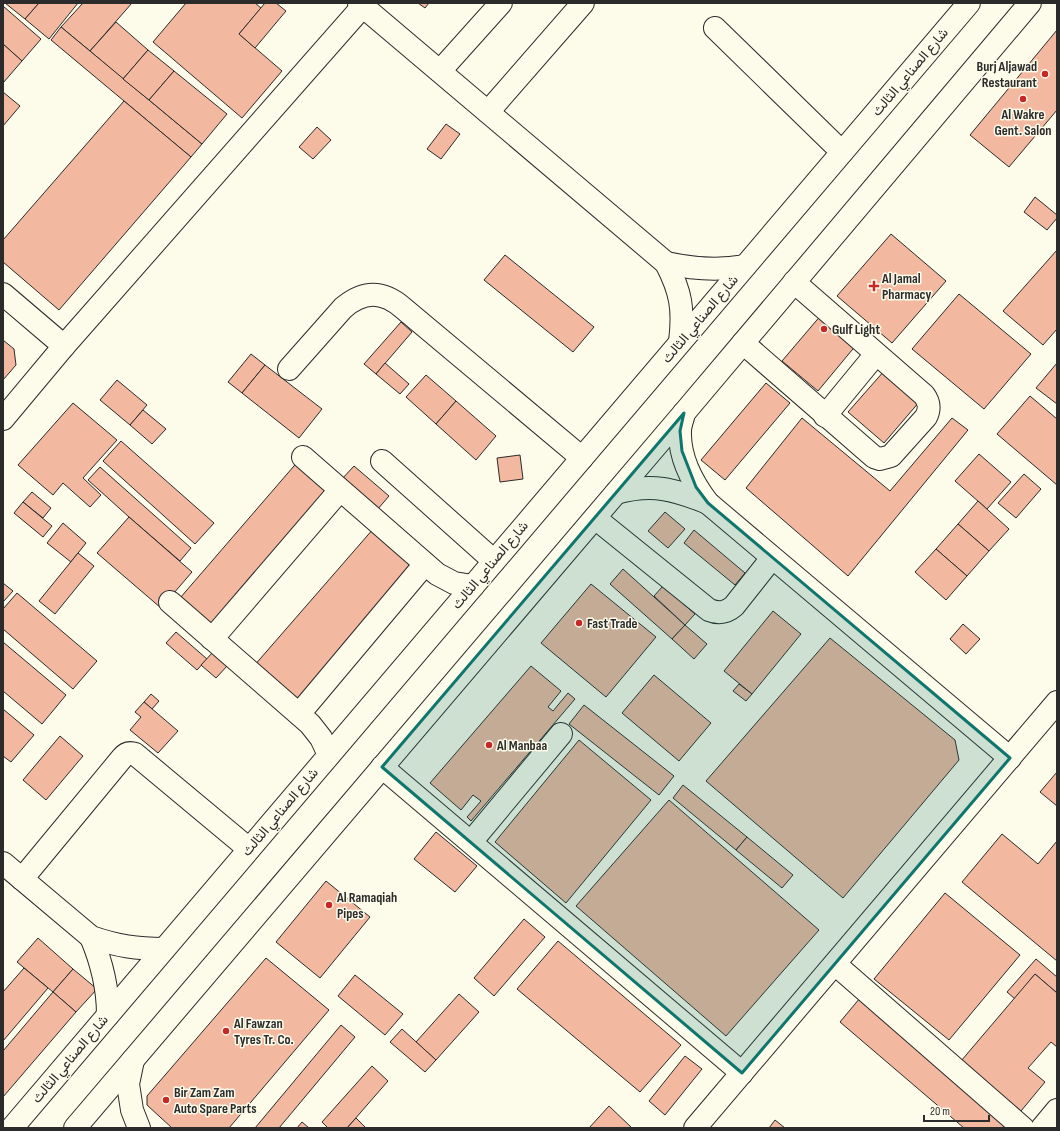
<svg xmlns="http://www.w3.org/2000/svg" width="1060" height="1131" font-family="'Sofia Sans Condensed',Vazirmatn,sans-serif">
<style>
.building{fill:#f2b8a0;stroke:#2b2b2b}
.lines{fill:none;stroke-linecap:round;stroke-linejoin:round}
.minor-casing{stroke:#2b2b2b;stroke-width:24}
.major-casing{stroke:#2b2b2b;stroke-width:24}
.minor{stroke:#fdfbea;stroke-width:22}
.major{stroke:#fdfbea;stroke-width:22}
.marked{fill:#0f766e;fill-opacity:0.2;stroke:#0f766e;stroke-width:3;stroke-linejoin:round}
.poi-dot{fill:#c62828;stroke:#fdfbea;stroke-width:1.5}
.labels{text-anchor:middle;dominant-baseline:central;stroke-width:3;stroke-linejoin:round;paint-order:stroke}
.poi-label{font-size:14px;font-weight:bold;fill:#2b2b2b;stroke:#fdfbea;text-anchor:start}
.street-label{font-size:14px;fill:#2b2b2b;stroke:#fdfbea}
</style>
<rect width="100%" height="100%" fill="#fdfbea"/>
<g class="building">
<path d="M 5,3 L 39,3 L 25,19 Z"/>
<path d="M 39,3 L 78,3 L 49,39 L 25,19 Z"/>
<path d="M 83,3 L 132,3 L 90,51 L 61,27 Z"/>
<path d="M 186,3 L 255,3 L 261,8 L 239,34 L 282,71 L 242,118 L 153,42 Z"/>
<path d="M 265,3 L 276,3 L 286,11 L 255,48 L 239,34 Z"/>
<path d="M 418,3 L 429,3 L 425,8 Z"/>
<path d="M 3,6 L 41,39 L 22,61 L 3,44 Z"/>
<path d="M 116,22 L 148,50 L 123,79 L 90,51 Z"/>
<path d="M 61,27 L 202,144 L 191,157 L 51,40 Z"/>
<path d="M 1057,30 L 1057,110 L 1009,167 L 970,135 Z"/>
<path d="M 3,44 L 22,61 L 3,83 Z"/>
<path d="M 148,50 L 174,71 L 149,100 L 123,79 Z"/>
<path d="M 174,71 L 227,114 L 202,144 L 149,100 Z"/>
<path d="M 3,92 L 20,106 L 3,126 Z"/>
<path d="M 124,101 L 191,157 L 59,310 L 3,262 L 3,240 Z"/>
<path d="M 446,124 L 460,134 L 441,159 L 427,149 Z"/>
<path d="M 317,127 L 331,140 L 313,159 L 299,147 Z"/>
<path d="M 1035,197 L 1057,215 L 1057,218 L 1047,230 L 1024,212 Z"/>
<path d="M 891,234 L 946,281 L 892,343 L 837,296 Z"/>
<path d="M 1057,250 L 1057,329 L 1043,345 L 1003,311 Z"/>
<path d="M 505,255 L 594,327 L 573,352 L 484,280 Z"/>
<path d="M 959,294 L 1031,354 L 984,409 L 912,349 Z"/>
<path d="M 822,314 L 857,344 L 818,391 L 782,361 Z"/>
<path d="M 401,322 L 412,332 L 376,374 L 364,364 Z"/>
<path d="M 3,340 L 14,349 L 16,365 L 3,380 Z"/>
<path d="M 251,354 L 265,365 L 242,393 L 228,382 Z"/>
<path d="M 385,363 L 409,384 L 400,394 L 376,374 Z"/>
<path d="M 1057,363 L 1057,404 L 1036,388 Z"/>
<path d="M 265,365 L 322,409 L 299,438 L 242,393 Z"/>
<path d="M 885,370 L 920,401 L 884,443 L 848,412 Z"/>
<path d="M 426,375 L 456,401 L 436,424 L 406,397 Z"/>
<path d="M 117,380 L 147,405 L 130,425 L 100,400 Z"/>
<path d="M 766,383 L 790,403 L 725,480 L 701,460 Z"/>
<path d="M 1030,396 L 1057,419 L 1057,485 L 997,434 Z"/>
<path d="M 456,401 L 496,436 L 476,460 L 436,424 Z"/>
<path d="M 73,403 L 117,440 L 83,478 L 101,495 L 90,507 L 63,483 L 53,495 L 18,465 Z"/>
<path d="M 143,410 L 166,429 L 152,444 L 130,425 Z"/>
<path d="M 802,418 L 890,491 L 952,418 L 968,430 L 848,576 L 746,488 Z"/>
<path d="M 121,441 L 214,523 L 195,544 L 103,461 Z"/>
<path d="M 979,454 L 1011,482 L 987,509 L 955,481 Z"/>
<path d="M 520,455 L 523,479 L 500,482 L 497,458 Z"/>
<path d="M 300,459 L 336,489 L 210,635 L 174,605 Z"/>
<path d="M 354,466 L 389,496 L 377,510 L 341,480 Z"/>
<path d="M 100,467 L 191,548 L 180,561 L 129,517 L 88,480 Z"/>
<path d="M 1024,474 L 1041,489 L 1016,518 L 998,503 Z"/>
<path d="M 32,492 L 51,508 L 43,518 L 23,502 Z"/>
<path d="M 978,501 L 1009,529 L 989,551 L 958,524 Z"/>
<path d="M 23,502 L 52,526 L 43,537 L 14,513 Z"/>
<path d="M 665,512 L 685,529 L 668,548 L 648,531 Z"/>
<path d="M 129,517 L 192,572 L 161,608 L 97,553 Z"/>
<path d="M 63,523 L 86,543 L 71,562 L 47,543 Z"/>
<path d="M 958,524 L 989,551 L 967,576 L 936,549 Z"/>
<path d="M 374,528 L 416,563 L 295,703 L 253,667 Z"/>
<path d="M 694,530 L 745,573 L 735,585 L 684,543 Z"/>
<path d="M 936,549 L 967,576 L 946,600 L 915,572 Z"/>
<path d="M 78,553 L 94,566 L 55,614 L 39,601 Z"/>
<path d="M 623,569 L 685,625 L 672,639 L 610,584 Z"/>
<path d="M 3,583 L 13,591 L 3,602 Z"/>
<path d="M 591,584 L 656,637 L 606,697 L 541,643 Z"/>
<path d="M 663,586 L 695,614 L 685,625 L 654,596 Z"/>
<path d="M 17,593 L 97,661 L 73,689 L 3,629 L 3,609 Z"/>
<path d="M 773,611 L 801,634 L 752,694 L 724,671 Z"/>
<path d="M 963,624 L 980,639 L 966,654 L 950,639 Z"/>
<path d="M 685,625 L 707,644 L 694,659 L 672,639 Z"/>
<path d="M 176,632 L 207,659 L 197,670 L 166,643 Z"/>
<path d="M 830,638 L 955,740 L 959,760 L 843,898 L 706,781 Z"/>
<path d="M 3,642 L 66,695 L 42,724 L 3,691 Z"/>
<path d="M 213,652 L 228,665 L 216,678 L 201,665 Z"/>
<path d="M 531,666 L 561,691 L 548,707 L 553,711 L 568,693 L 575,699 L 471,821 L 467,817 L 481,801 L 473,795 L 461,810 L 430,783 Z"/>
<path d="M 654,675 L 711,723 L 679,761 L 622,713 Z"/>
<path d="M 739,684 L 752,694 L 746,701 L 733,691 Z"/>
<path d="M 151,694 L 159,701 L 152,709 L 144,702 Z"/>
<path d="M 144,702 L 178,731 L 158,753 L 130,730 L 141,717 L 135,712 Z"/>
<path d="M 584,705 L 674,776 L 659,795 L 569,724 Z"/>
<path d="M 3,709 L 34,735 L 11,762 L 3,756 Z"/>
<path d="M 60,736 L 83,756 L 46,800 L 23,780 Z"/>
<path d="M 579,740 L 651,800 L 566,903 L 495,842 Z"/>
<path d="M 1057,772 L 1057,806 L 1040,792 Z"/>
<path d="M 683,785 L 747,837 L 736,850 L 673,798 Z"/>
<path d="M 669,800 L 819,930 L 726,1036 L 576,906 Z"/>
<path d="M 436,832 L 477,866 L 455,892 L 414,859 Z"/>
<path d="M 1002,834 L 1038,864 L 1057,841 L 1057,961 L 962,882 Z"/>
<path d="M 747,837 L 793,875 L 782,888 L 736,850 Z"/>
<path d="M 326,881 L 370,917 L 320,978 L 276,942 Z"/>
<path d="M 945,893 L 1020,955 L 949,1040 L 874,979 Z"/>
<path d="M 524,919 L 545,937 L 494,996 L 474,978 Z"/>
<path d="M 38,938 L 73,969 L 53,992 L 17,962 Z"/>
<path d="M 558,941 L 681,1045 L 640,1092 L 517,989 Z"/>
<path d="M 266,958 L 329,1010 L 229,1128 L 172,1128 L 147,1105 L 147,1096 Z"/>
<path d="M 1036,959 L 1057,977 L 1057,993 L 1035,974 L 1015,999 L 1007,992 Z"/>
<path d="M 24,968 L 48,988 L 3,1041 L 3,992 Z"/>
<path d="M 73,969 L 97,989 L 76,1012 L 53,992 Z"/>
<path d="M 1035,974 L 1057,993 L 1057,1047 L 1051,1042 L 1028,1068 L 1045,1082 L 1021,1111 L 961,1061 Z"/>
<path d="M 355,975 L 403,1014 L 385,1035 L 338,996 Z"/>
<path d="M 53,992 L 76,1012 L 3,1097 L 3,1051 Z"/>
<path d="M 459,994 L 479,1012 L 436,1060 L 416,1042 Z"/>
<path d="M 860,998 L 1012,1128 L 964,1128 L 840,1022 Z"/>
<path d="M 341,1025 L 355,1037 L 279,1128 L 255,1128 Z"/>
<path d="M 402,1029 L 436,1060 L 425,1072 L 390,1042 Z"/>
<path d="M 685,1056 L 702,1069 L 665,1115 L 649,1101 Z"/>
<path d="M 372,1066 L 388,1081 L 347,1128 L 328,1128 L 322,1122 Z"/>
<path d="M 609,1106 L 632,1128 L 589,1128 Z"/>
<path d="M 356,1118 L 366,1128 L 347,1128 Z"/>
<path d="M 775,1120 L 785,1128 L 769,1128 Z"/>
<path d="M 302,1122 L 309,1128 L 297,1128 Z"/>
</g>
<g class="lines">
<defs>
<g id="minor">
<path d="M 359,3 L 666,263 C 681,292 684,309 680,342"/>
<path d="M 715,28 L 842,152"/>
<path d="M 440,71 L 501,3"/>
<path d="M 488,112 L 583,3"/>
<path d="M 666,263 C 693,269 717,271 745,266"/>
<path d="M 3,294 L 64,346"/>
<path d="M 743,343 L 874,457 L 880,459 L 891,456 L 926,417 C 930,409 930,403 924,395 L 794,282"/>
<path d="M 289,369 L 343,308 C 363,291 382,290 403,308 L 582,458"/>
<path d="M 684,413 C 683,419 680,425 680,431 C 679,458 692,482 708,503 L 1010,758"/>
<path d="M 825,416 L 876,354"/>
<path d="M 3,419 L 64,346 L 363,6"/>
<path d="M 303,457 L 437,574 L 454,583 L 473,586"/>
<path d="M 382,461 L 494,561"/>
<path d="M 616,493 C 652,483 674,489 708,503"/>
<path d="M 595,518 L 709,610 C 719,614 726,613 734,606 L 772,558"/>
<path d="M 170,602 L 310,724 L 321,738 L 329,755"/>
<path d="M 212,639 L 340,490"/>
<path d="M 299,714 L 425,564"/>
<path d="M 382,767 L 742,1073"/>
<path d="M 471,842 L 561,734"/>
<path d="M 3,863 L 91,937 C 117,946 137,949 164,949"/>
<path d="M 22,879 L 122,758 C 126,753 129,752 135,754 L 249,849"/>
<path d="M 91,937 C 102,963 108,987 108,1015"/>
<path d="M 835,964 L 1023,1128"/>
<path d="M 133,1060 L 128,1084 L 132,1110 L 139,1128"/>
<path d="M 695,1128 L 1057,702"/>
<path d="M 1042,1128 L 1057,1110"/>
</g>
<g id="major">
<path d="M 12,1128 L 969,3"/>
<path d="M 75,1128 L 684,413 L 1030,3"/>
</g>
</defs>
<use href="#minor" class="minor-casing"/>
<use href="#major" class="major-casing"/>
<use href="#minor" class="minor"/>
<use href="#major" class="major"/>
</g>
<path class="marked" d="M 684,413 L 680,431 L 682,451 L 696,487 L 708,503 L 1010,758 L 742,1073 L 382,767 Z"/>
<g class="poi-dot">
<circle cx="1045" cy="74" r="4"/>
<circle cx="1023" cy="99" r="4"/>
<path d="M872 280h4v4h4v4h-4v4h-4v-4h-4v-4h4z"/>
<circle cx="824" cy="329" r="4"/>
<circle cx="579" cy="623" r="4"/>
<circle cx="489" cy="745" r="4"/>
<circle cx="329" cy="905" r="4"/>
<circle cx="226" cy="1031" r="4"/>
<circle cx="166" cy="1100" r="4"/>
</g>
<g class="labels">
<g class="poi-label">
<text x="1037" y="66" text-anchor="end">Burj Aljawad<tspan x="1037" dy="16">Restaurant</tspan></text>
<text x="1023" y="114" text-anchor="middle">Al Wakre<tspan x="1023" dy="16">Gent. Salon</tspan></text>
<text x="882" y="278">Al Jamal<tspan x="882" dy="16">Pharmacy</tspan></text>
<text x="832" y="329">Gulf Light</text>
<text x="587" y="623">Fast Trade</text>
<text x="497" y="745">Al Manbaa</text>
<text x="337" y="897">Al Ramaqiah<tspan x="337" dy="16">Pipes</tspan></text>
<text x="234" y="1023">Al Fawzan<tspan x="234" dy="16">Tyres Tr. Co.</tspan></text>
<text x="174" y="1092">Bir Zam Zam<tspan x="174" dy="16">Auto Spare Parts</tspan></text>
</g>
<g class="street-label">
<text transform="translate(910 72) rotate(-50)">شارع الصناعي الثالث</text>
<text transform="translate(700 319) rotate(-50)">شارع الصناعي الثالث</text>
<text transform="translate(490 565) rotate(-50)">شارع الصناعي الثالث</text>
<text transform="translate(280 812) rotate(-50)">شارع الصناعي الثالث</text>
<text transform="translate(70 1059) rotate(-50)">شارع الصناعي الثالث</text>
</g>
</g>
<rect width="1060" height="1131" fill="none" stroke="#2b2b2b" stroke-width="8"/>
<path d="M924 1115v6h65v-6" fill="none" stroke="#2b2b2b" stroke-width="2"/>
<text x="930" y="1115" font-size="12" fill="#2b2b2b" stroke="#fdfbea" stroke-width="3" paint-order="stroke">20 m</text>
</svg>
